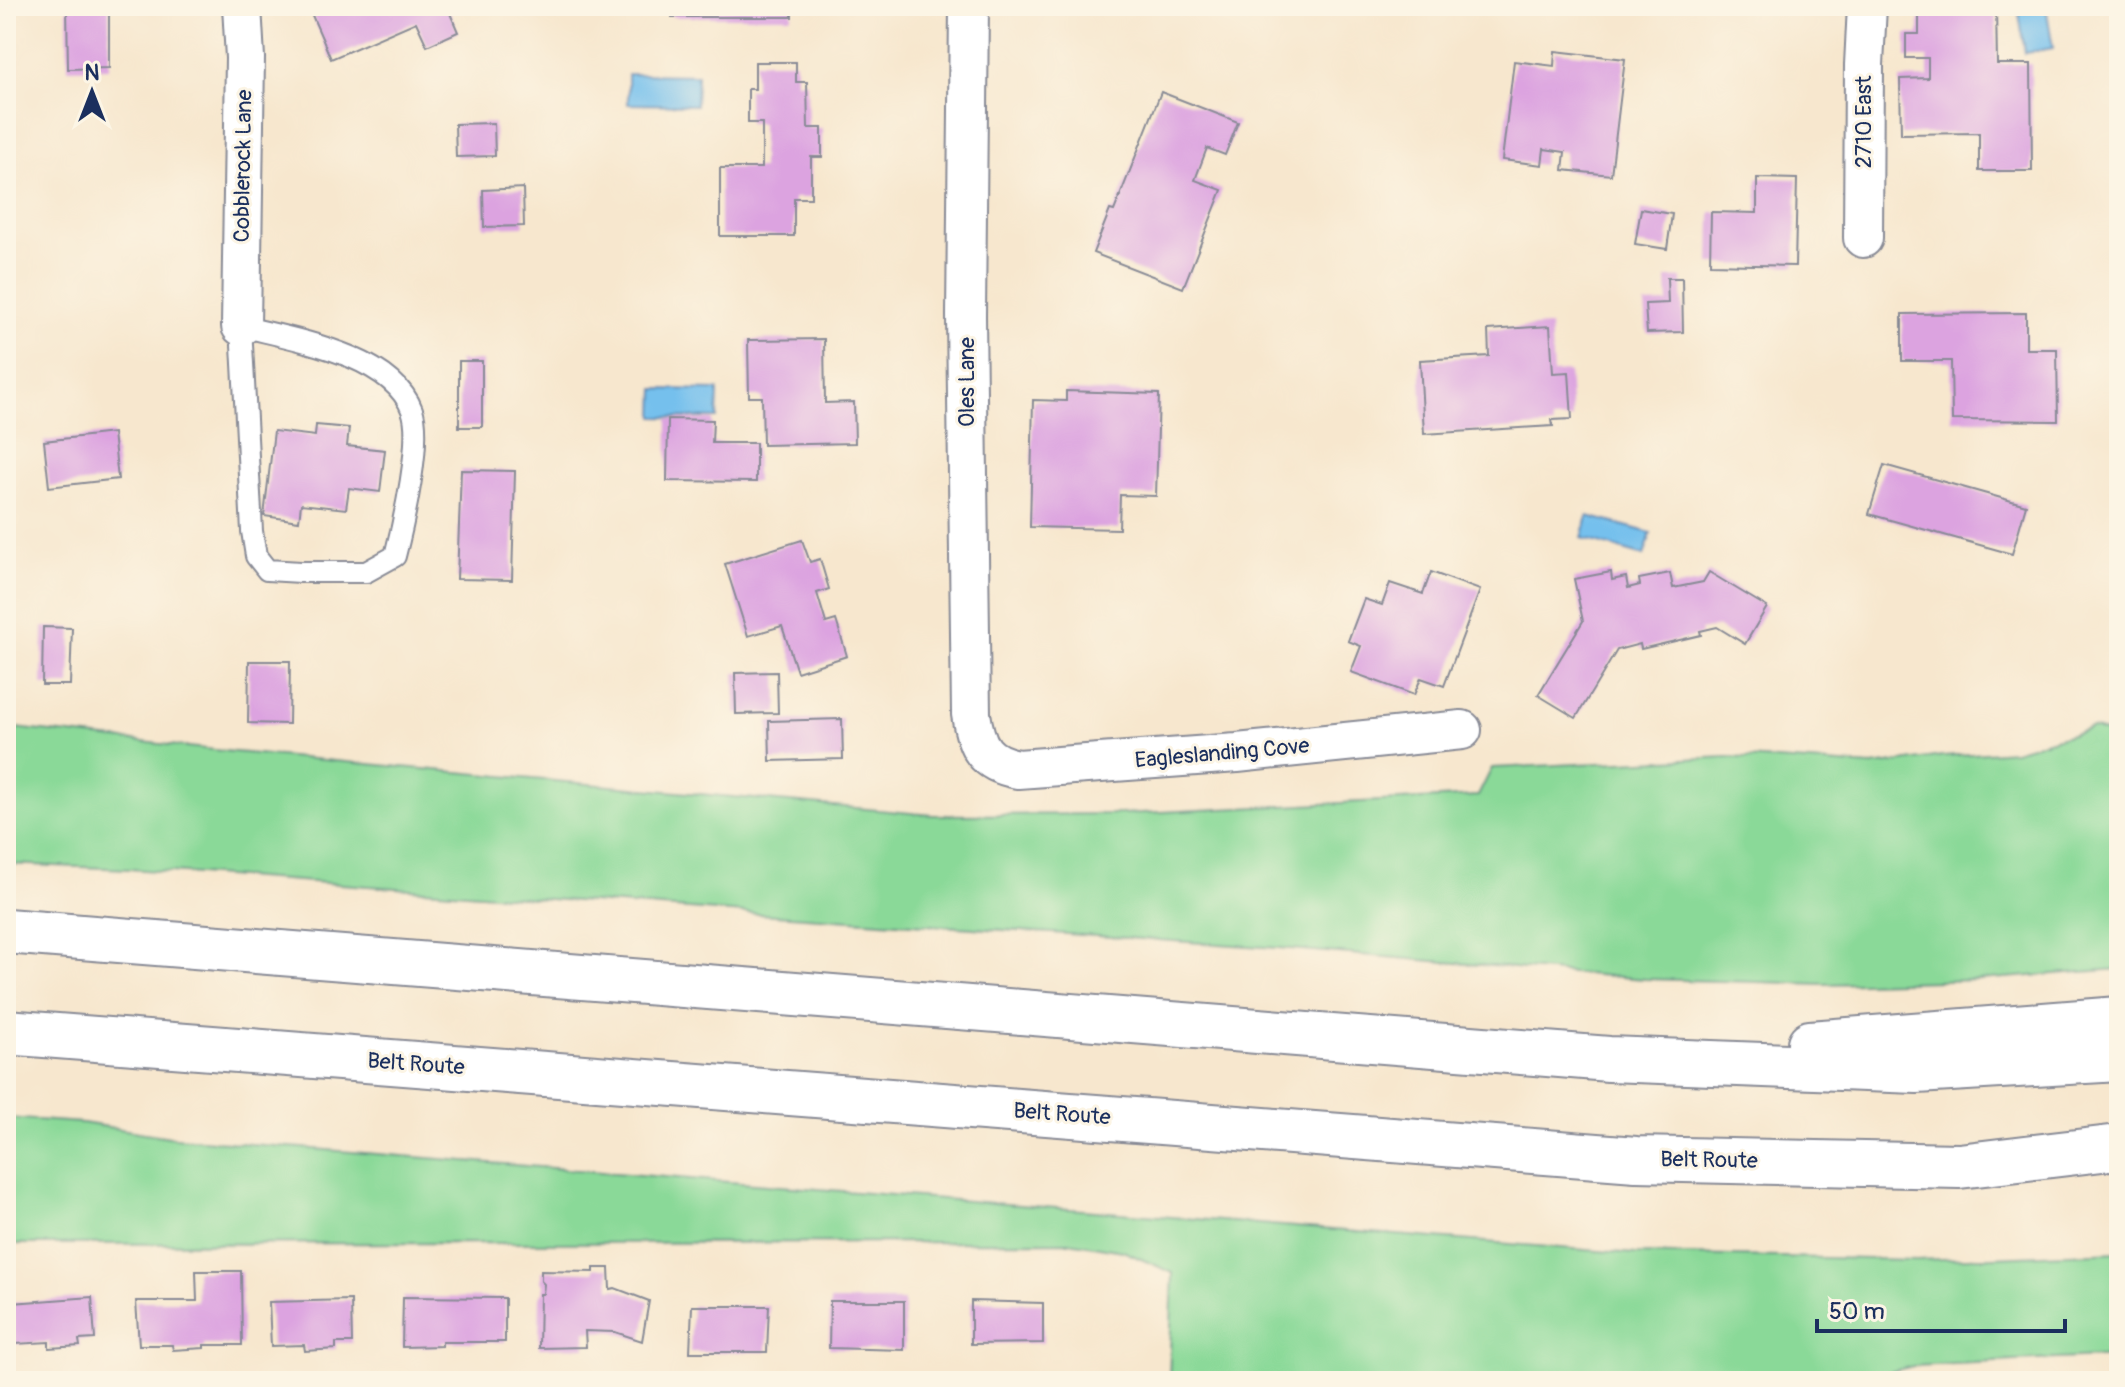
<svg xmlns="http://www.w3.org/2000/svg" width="2125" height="1387" font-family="Pangolin,sans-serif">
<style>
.green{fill:#8ad998;stroke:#52847b;stroke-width:2}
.water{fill:#74c0ed;stroke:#4878a6;stroke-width:2}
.building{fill:#dca3e0}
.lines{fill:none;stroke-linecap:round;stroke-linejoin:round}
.lane-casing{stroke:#898b96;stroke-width:24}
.street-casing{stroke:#898b96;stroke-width:42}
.highway-casing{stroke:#898b96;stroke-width:48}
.lane{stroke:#fff;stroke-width:20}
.street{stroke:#fff;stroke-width:38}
.highway{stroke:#fff;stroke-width:44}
.labels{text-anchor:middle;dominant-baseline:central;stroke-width:6;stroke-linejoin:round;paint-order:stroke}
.street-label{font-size:22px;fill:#1b2f5e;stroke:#fcf5e5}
</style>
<rect width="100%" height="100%" fill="#fcf5e5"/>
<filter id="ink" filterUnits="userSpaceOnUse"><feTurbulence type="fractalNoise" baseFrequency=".0125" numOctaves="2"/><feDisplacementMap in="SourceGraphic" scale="16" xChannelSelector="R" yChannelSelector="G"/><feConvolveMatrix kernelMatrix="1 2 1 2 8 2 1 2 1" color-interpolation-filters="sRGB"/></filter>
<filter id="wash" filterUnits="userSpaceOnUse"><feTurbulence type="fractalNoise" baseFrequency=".006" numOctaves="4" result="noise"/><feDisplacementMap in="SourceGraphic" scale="32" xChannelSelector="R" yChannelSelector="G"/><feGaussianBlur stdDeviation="1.8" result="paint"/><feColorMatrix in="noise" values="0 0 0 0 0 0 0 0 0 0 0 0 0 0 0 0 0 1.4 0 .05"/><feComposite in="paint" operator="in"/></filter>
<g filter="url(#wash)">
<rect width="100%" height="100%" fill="#f7e7ce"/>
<g class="green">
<path d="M 6,727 L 224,751 L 933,815 L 1122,814 L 1478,796 L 1492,768 L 1728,757 L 1873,766 L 1943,756 L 2014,751 L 2092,728 L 2119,737 L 2119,969 L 1979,980 L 1825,984 L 1644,979 L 1279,948 L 759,914 L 129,869 L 6,864 Z"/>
<path d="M 6,1118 L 83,1123 L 176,1138 L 1636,1254 L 1917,1260 L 2119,1252 L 2119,1356 L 1913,1366 L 1854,1381 L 1169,1381 L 1173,1273 L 1123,1251 L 1069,1242 L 6,1244 Z"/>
</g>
<g class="water">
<path d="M 2018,6 L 2046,6 L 2053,48 L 2025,53 Z"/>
<path d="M 628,74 L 697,75 L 696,105 L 628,104 Z"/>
<path d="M 655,389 L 718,390 L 717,418 L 654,417 Z"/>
<path d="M 1588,516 L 1651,533 L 1644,556 L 1582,538 Z"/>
</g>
<g id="blocks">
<g class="building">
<path d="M 67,6 L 109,6 L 109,68 L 68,69 Z"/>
<path d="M 325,6 L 447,6 L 458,32 L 427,46 L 416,22 L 331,59 L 311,13 Z"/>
<rect x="672" y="6" width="120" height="11"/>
<path d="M 1919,6 L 1996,6 L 1997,64 L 2031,64 L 2032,171 L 1979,171 L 1979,133 L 1901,134 L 1900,79 L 1928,78 L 1928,58 L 1906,58 L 1906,34 L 1919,34 Z"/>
<path d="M 1555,51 L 1625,59 L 1611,175 L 1563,170 L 1565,152 L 1544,149 L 1542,165 L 1502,160 L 1514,61 L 1554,66 Z"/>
<path d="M 755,62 L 796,62 L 796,82 L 807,82 L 808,128 L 822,128 L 822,157 L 811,157 L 811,198 L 794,198 L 794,236 L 720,236 L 720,168 L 762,168 L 762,123 L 748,123 L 748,89 L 755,89 Z"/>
<path d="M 1161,92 L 1238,122 L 1225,155 L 1207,148 L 1195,180 L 1222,190 L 1183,288 L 1093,253 L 1110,210 L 1114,211 Z"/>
<path d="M 494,123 L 495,156 L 456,157 L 455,124 Z"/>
<path d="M 1757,178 L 1797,179 L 1795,266 L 1710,264 L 1711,212 L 1757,213 Z"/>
<path d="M 523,188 L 524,226 L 484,227 L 483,190 Z"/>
<path d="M 1641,209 L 1672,214 L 1667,249 L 1635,244 Z"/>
<path d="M 1667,278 L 1682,278 L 1683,332 L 1647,333 L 1645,304 L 1668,303 Z"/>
<path d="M 2026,313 L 2026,349 L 2057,349 L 2058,421 L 1952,420 L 1951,361 L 1902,361 L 1902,314 Z"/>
<path d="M 1550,326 L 1553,373 L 1569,372 L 1572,419 L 1552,420 L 1553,426 L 1424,434 L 1420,360 L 1489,356 L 1488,330 Z"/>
<path d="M 824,339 L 825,403 L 854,402 L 855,443 L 763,445 L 762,397 L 749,397 L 748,340 Z"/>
<rect x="459" y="361" width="23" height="66"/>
<path d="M 1066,391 L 1159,394 L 1156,496 L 1120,495 L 1119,529 L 1030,527 L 1033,400 L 1066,401 Z"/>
<path d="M 668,419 L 713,420 L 712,443 L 756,443 L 756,482 L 667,481 Z"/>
<path d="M 316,425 L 349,428 L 347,446 L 385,450 L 380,492 L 349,488 L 346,509 L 301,504 L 299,521 L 264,516 L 274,431 L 315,436 Z"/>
<path d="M 113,433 L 118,479 L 49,487 L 44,441 Z"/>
<path d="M 1884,465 L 2026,505 L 2012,554 L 1869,514 Z"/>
<path d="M 461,470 L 515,471 L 512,580 L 457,579 Z"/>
<path d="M 802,540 L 810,562 L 820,559 L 829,589 L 817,593 L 826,623 L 836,620 L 847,656 L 797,672 L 782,626 L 748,636 L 725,564 Z"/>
<path d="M 1431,572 L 1480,590 L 1444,686 L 1421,678 L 1414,695 L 1351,672 L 1361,646 L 1348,641 L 1364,599 L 1382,605 L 1390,583 L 1423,594 Z"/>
<path d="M 1611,572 L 1612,580 L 1626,577 L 1628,588 L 1640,585 L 1639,579 L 1670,573 L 1673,588 L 1703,582 L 1709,572 L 1767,607 L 1745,644 L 1717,627 L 1700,631 L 1701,635 L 1641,649 L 1640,644 L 1617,650 L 1576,718 L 1538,695 L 1583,621 L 1574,579 Z"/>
<path d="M 43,627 L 72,628 L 70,685 L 42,685 Z"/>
<path d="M 249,661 L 290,661 L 289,724 L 248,723 Z"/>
<path d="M 777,672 L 778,713 L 736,714 L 735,673 Z"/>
<path d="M 842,719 L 843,759 L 770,761 L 769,721 Z"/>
<path d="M 594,1268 L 609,1268 L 610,1289 L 615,1288 L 649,1301 L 642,1341 L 615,1332 L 585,1331 L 586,1347 L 539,1348 L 540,1294 L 543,1294 L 544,1284 L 541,1281 L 541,1271 L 594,1272 Z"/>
<path d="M 196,1271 L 241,1271 L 242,1345 L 204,1345 L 204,1348 L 173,1350 L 172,1345 L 139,1345 L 136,1301 L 197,1301 Z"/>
<path d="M 92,1297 L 95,1339 L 79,1340 L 80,1346 L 49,1348 L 49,1342 L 15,1344 L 12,1303 Z"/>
<path d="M 403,1297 L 505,1298 L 505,1342 L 442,1342 L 442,1346 L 402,1347 Z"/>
<path d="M 351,1300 L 352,1343 L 336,1343 L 336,1349 L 305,1351 L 304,1345 L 271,1346 L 269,1302 Z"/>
<path d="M 830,1301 L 904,1301 L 904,1350 L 829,1348 Z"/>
<path d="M 971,1301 L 1043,1303 L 1043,1343 L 971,1344 Z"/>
<path d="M 692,1306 L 769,1306 L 767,1352 L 690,1352 Z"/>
</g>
</g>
</g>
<g filter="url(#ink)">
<use href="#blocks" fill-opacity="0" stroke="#898b96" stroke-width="2"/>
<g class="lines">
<defs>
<path id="lane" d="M 241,326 C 292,339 391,354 412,410 C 423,438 403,525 395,556 L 366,572 L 301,572 L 267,570 L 256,556 L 252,531 Z"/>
<g id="street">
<path d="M 969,6 L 966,316 L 971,714 C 976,747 984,763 1018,769 L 1237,753 L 1462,730"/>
<path d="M 1863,238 L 1864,65 L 1867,6"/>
<path d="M 241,326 L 245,58 L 242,6"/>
</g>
<g id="highway">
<path d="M 6,931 L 1609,1059 L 1917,1071 L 2119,1059"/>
<path d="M 6,1032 L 1636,1159 L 1959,1166 L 2119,1147"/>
<path d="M 1810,1043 L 2119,1019"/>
</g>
</defs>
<use href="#lane" class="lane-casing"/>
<use href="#street" class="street-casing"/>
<use href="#highway" class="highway-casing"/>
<use href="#lane" class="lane"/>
<use href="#street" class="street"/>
<use href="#highway" class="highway"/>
</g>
</g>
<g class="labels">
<g class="street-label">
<text transform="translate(1864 122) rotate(-90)">2710 East</text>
<text transform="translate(243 166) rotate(-89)">Cobblerock Lane</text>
<text transform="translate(967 382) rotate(-90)">Oles Lane</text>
<text transform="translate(1222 753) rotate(-5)">Eagleslanding Cove</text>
<text transform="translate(416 1064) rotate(4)">Belt Route</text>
<text transform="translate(1062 1114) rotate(4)">Belt Route</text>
<text transform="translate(1709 1160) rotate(1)">Belt Route</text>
</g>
</g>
<rect width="2125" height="1387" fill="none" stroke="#fcf5e5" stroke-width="32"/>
<g transform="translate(92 92)" stroke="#fcf5e5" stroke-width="6" paint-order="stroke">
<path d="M0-6L14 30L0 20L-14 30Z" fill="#1b2f5e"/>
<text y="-12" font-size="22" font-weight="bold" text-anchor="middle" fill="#1b2f5e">N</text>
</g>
<path d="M1817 1319v12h248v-12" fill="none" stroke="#1b2f5e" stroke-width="4"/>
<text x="1829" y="1319" font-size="24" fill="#1b2f5e" stroke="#fcf5e5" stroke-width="6" paint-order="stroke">50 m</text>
</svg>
